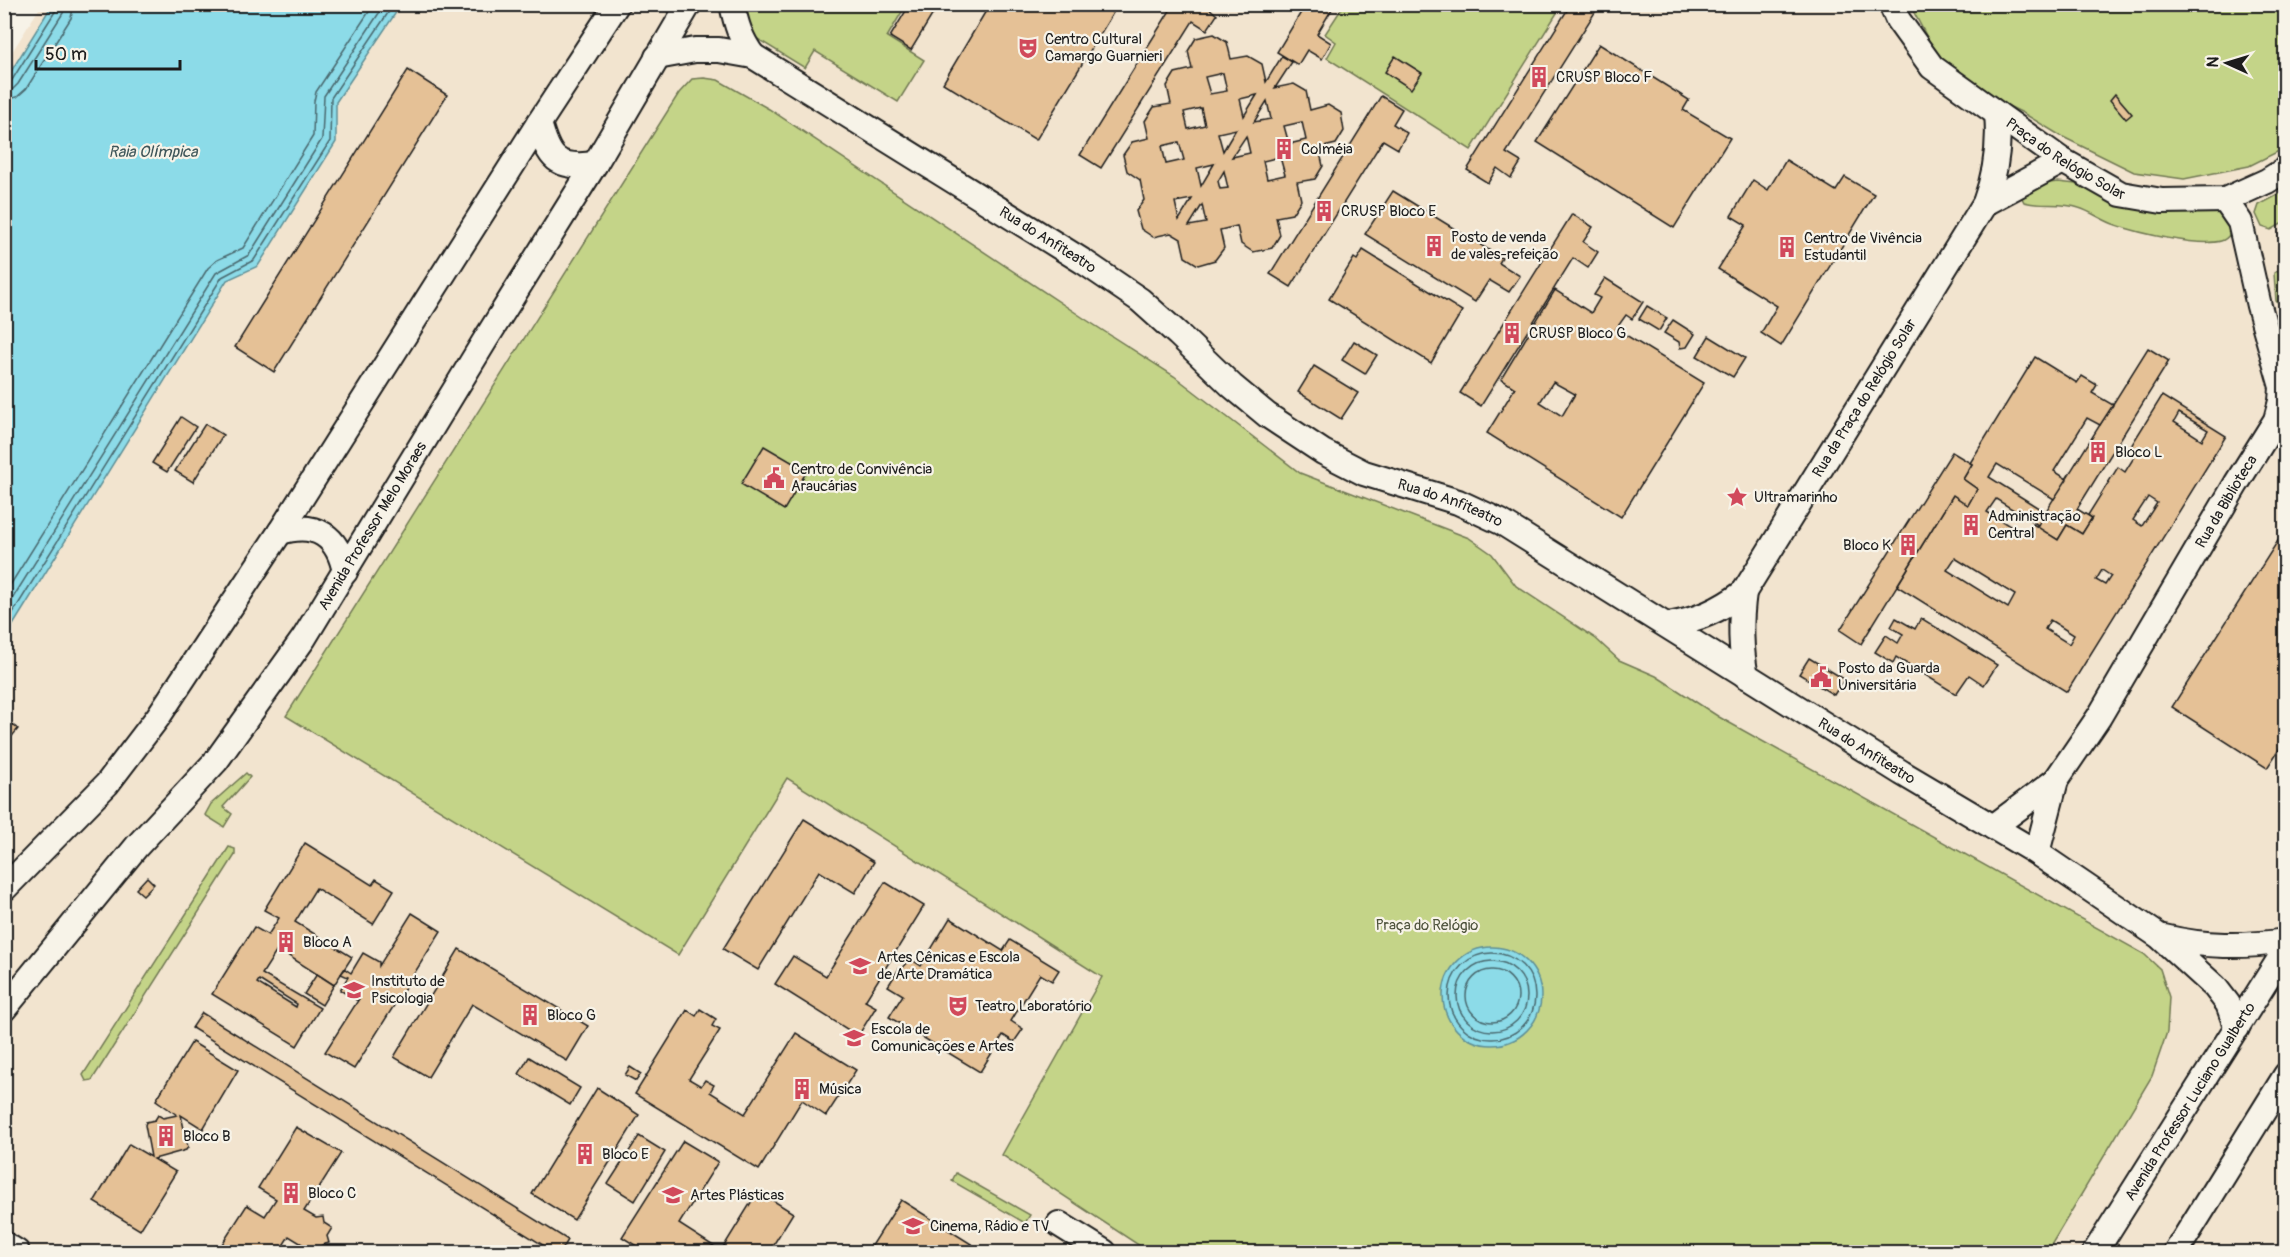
<svg xmlns="http://www.w3.org/2000/svg" width="2290" height="1257" font-family="Pangolin,sans-serif">
<style>
.built{fill:#f2e4cf}
.green{fill:#c4d488;stroke:#707852;stroke-width:1.5}
.water{fill:#8cdbe8;stroke:#5f8f96;stroke-width:1.5}
.lines{fill:none;stroke-linecap:round;stroke-linejoin:round}
.shore{stroke:#49686e;stroke-width:1.5}
.building{fill:#e5c196;stroke:#1c1c1c;stroke-width:1.5;fill-rule:evenodd}
.minor-casing{stroke:#1c1c1c;stroke-width:28}
.minor{stroke:#f7f3e8;stroke-width:24}
.labels{text-anchor:middle;dominant-baseline:central;stroke-width:4.5;stroke-linejoin:round;paint-order:stroke}
.poi-label{font-size:15px;fill:#1c1c1c;stroke:#f7f3e8;text-anchor:start}
.street-label{font-size:15px;fill:#1c1c1c;stroke:#f7f3e8}
.park-label{font-size:15px;fill:#4e533c;stroke:#f7f3e8}
.water-label{font-size:16px;font-style:italic;fill:#3e5559;stroke:#f7f3e8}
</style>
<rect width="100%" height="100%" fill="#f7f3e8"/>
<filter id="ink" filterUnits="userSpaceOnUse"><feTurbulence type="fractalNoise" baseFrequency=".0167" numOctaves="2"/><feDisplacementMap in="SourceGraphic" scale="12" xChannelSelector="R" yChannelSelector="G"/><feConvolveMatrix kernelMatrix="1 2 1 2 8 2 1 2 1" color-interpolation-filters="sRGB"/></filter>
<g filter="url(#ink)">
<path class="built" d="M 42,4 L 2285,5 L 2285,1252 L 5,1252 L 4,65 Z"/>
<g class="green">
<path d="M 743,5 L 906,5 L 887,37 L 924,60 L 898,102 L 815,51 L 805,68 L 756,38 L 750,27 Z"/>
<path d="M 1344,5 L 1562,5 L 1471,150 L 1327,58 L 1336,42 L 1325,34 Z"/>
<path d="M 1910,5 L 2285,5 L 2285,148 L 2249,166 L 2184,179 L 2134,172 L 2061,136 L 2023,113 L 1967,86 L 1937,56 Z"/>
<path d="M 704,78 L 718,80 L 769,109 L 1085,319 L 1174,376 L 1300,473 L 1469,538 L 1492,554 L 1516,586 L 1595,638 L 1619,660 L 1656,676 L 1719,717 L 2144,954 L 2160,969 L 2169,997 L 2167,1032 L 2152,1076 L 2047,1252 L 1149,1252 L 1002,1155 L 1102,977 L 787,778 L 678,955 L 286,716 L 679,93 L 692,79 Z"/>
<path d="M 2058,182 L 2076,184 L 2160,212 L 2173,213 L 2224,211 L 2231,233 C 2228,237 2225,240 2221,241 C 2198,247 2139,233 2116,225 C 2103,221 2092,212 2079,208 C 2061,202 2042,207 2024,202 L 2020,194 L 2040,184 Z"/>
<path d="M 2285,191 L 2285,222 L 2271,230 L 2262,227 L 2256,214 L 2259,205 Z"/>
<path d="M 2285,266 L 2285,306 L 2276,301 L 2274,273 Z"/>
<path d="M 246,773 L 250,777 L 223,807 L 232,814 L 224,827 L 205,815 L 211,804 Z"/>
<path d="M 229,847 L 235,849 L 235,855 L 92,1080 L 86,1081 L 83,1075 Z"/>
<path d="M 956,1173 L 1030,1215 L 1025,1223 L 952,1181 Z"/>
</g>
<g class="water">
<path d="M 52,5 L 401,5 L 336,102 L 336,142 L 258,266 L 227,280 L 5,638 L 5,81 Z"/>
<circle cx="1492" cy="996" r="49"/>
</g>
<g class="lines">
<g class="shore">
<path d="M 4,83 L 12,80 L 56,10 L 57,4"/>
<path d="M 4,91 L 13,89 L 18,84 L 63,13 L 65,4"/>
<path d="M 4,100 L 17,97 L 26,89 L 71,18 L 74,4"/>
<path d="M 4,595 L 208,268 L 217,260 L 243,248 L 313,136 L 314,101 L 316,92 L 374,4"/>
<path d="M 4,612 L 216,273 L 249,255 L 322,139 L 324,96 L 385,4"/>
<path d="M 4,627 L 222,277 L 254,260 L 330,141 L 331,98 L 394,4"/>
<circle cx="1492" cy="996" r="43"/>
<circle cx="1492" cy="996" r="35"/>
<circle cx="1492" cy="996" r="26"/>
</g>
</g>
<g class="building">
<path d="M 910,4 L 939,4 L 911,50 L 890,37 Z"/>
<path d="M 990,4 L 1110,4 L 1107,9 L 1113,13 L 1036,140 L 943,83 Z"/>
<path d="M 1174,4 L 1204,4 L 1217,15 L 1207,30 L 1193,21 L 1101,168 L 1080,155 Z"/>
<path d="M 1306,4 L 1335,4 L 1317,34 L 1331,43 L 1322,59 L 1307,50 L 1298,65 L 1277,52 Z"/>
<path d="M 1571,4 L 1599,6 L 1506,153 L 1521,162 L 1511,178 L 1497,168 L 1488,183 L 1467,170 Z"/>
<path d="M 1214,34 L 1227,42 L 1231,59 L 1248,56 L 1262,64 L 1266,82 L 1282,56 L 1292,62 L 1275,88 L 1294,84 L 1306,91 L 1310,110 L 1328,105 L 1341,113 L 1344,131 L 1336,144 L 1319,148 L 1323,166 L 1315,179 L 1297,182 L 1301,200 L 1292,214 L 1276,217 L 1280,235 L 1272,248 L 1253,252 L 1241,244 L 1237,226 L 1220,230 L 1224,248 L 1215,260 L 1198,265 L 1185,257 L 1181,239 L 1171,233 L 1153,237 L 1141,229 L 1136,211 L 1144,200 L 1140,180 L 1127,171 L 1123,155 L 1132,142 L 1149,138 L 1145,121 L 1154,107 L 1171,104 L 1167,86 L 1175,73 L 1192,69 L 1188,51 L 1196,38 ZM 1223,73 L 1227,91 L 1210,94 L 1205,77 ZM 1257,95 L 1244,116 L 1240,99 ZM 1267,101 L 1271,119 L 1254,122 ZM 1201,108 L 1205,125 L 1188,129 L 1184,112 ZM 1302,122 L 1306,140 L 1289,144 L 1284,126 ZM 1236,129 L 1223,151 L 1218,133 ZM 1246,136 L 1250,153 L 1232,157 ZM 1179,142 L 1184,160 L 1166,164 L 1162,146 ZM 1280,157 L 1285,175 L 1267,179 L 1263,161 ZM 1214,164 L 1201,186 L 1197,168 ZM 1224,171 L 1228,188 L 1220,189 L 1218,181 ZM 1192,199 L 1179,220 L 1175,202 ZM 1202,205 L 1206,223 L 1189,226 Z"/>
<path d="M 1599,44 L 1689,100 L 1683,110 L 1730,138 L 1674,228 L 1537,142 Z"/>
<path d="M 1395,56 L 1422,73 L 1411,89 L 1385,72 Z"/>
<path d="M 408,70 L 447,95 L 274,372 L 235,347 Z"/>
<path d="M 2115,94 L 2132,114 L 2126,119 L 2110,100 Z"/>
<path d="M 1381,96 L 1402,109 L 1393,124 L 1407,133 L 1398,149 L 1383,140 L 1291,287 L 1270,274 Z"/>
<path d="M 1786,160 L 1836,191 L 1845,177 L 1874,194 L 1781,346 L 1761,333 L 1777,306 L 1718,269 L 1746,225 L 1731,216 L 1753,180 L 1768,190 Z"/>
<path d="M 1393,191 L 1502,258 L 1499,263 L 1520,276 L 1509,292 L 1489,280 L 1475,302 L 1365,234 Z"/>
<path d="M 1572,214 L 1593,227 L 1583,242 L 1598,252 L 1588,268 L 1573,258 L 1481,406 L 1460,393 Z"/>
<path d="M 1363,250 L 1462,311 L 1431,363 L 1329,299 L 1354,258 L 1357,260 Z"/>
<path d="M 1605,278 L 1643,302 L 1632,319 L 1626,315 L 1616,329 L 1704,383 L 1621,517 L 1487,433 L 1515,388 L 1501,379 L 1555,290 L 1591,313 L 1600,298 L 1594,295 ZM 1553,382 L 1575,394 L 1562,416 L 1540,402 Z"/>
<path d="M 1647,306 L 1667,318 L 1659,331 L 1639,319 Z"/>
<path d="M 1673,320 L 1695,334 L 1687,347 L 1680,348 L 1679,342 L 1664,333 Z"/>
<path d="M 1709,336 L 1745,358 L 1733,377 L 1697,356 Z"/>
<path d="M 1354,341 L 1377,355 L 1365,374 L 1342,360 Z"/>
<path d="M 2148,348 L 2169,361 L 2077,509 L 2092,518 L 2082,534 L 2067,525 L 2058,540 L 2036,527 Z"/>
<path d="M 2035,357 L 2077,383 L 2082,376 L 2097,385 L 2092,393 L 2113,405 L 2100,425 L 2087,418 L 2054,471 L 2067,479 L 2054,499 L 1997,464 L 1989,477 L 2045,512 L 2038,525 L 1996,499 L 1987,512 L 2026,536 L 2033,524 L 2058,540 L 2067,525 L 2082,534 L 2092,518 L 2088,515 L 2118,467 L 2125,472 L 2138,451 L 2131,446 L 2162,396 L 2226,436 L 2067,692 L 1897,586 L 1953,495 L 1968,505 L 1977,489 L 1963,479 L 1972,464 L 1970,463 ZM 2179,413 L 2208,430 L 2202,440 L 2174,422 ZM 2148,497 L 2157,503 L 2142,526 L 2133,520 ZM 1955,558 L 2015,595 L 2008,608 L 1947,570 ZM 2102,570 L 2111,576 L 2105,585 L 2096,580 ZM 2050,620 L 2074,635 L 2069,644 L 2045,629 Z"/>
<path d="M 1314,366 L 1358,393 L 1341,419 L 1298,392 Z"/>
<path d="M 181,417 L 196,427 L 167,472 L 152,463 Z"/>
<path d="M 205,424 L 223,435 L 193,482 L 175,471 Z"/>
<path d="M 764,446 L 807,471 L 784,510 L 741,484 Z"/>
<path d="M 1952,452 L 1972,464 L 1963,479 L 1977,489 L 1968,505 L 1953,495 L 1861,644 L 1840,630 Z"/>
<path d="M 2286,528 L 2286,739 L 2267,768 L 2172,707 Z"/>
<path d="M 1896,618 L 1915,629 L 1921,618 L 1997,665 L 1984,685 L 1969,675 L 1956,694 L 1896,657 L 1893,663 L 1875,652 L 1886,635 L 1898,643 L 1903,634 L 1891,627 Z"/>
<path d="M 1809,658 L 1844,679 L 1834,695 L 1799,674 Z"/>
<path d="M 4,719 L 18,729 L 4,746 Z"/>
<path d="M 804,819 L 874,862 L 855,893 L 819,871 L 758,970 L 723,949 Z"/>
<path d="M 305,843 L 372,885 L 376,879 L 394,890 L 373,924 L 316,888 L 295,922 L 352,957 L 334,985 L 278,949 L 262,974 L 320,1008 L 297,1046 L 212,994 L 254,927 L 268,935 L 279,918 L 264,910 ZM 259,980 L 297,1004 L 296,1007 L 257,983 Z"/>
<path d="M 147,877 L 154,884 L 143,895 L 136,889 Z"/>
<path d="M 885,882 L 924,906 L 865,1001 L 876,1007 L 858,1036 L 775,984 L 793,956 L 826,976 Z"/>
<path d="M 412,913 L 441,931 L 354,1069 L 325,1052 L 359,999 L 356,1000 L 340,990 L 348,977 L 341,974 L 345,969 L 351,973 L 363,953 L 379,962 L 379,966 Z"/>
<path d="M 950,918 L 1003,951 L 1010,940 L 1059,970 L 1052,981 L 1040,974 L 1011,1021 L 1023,1029 L 1014,1042 L 1003,1035 L 980,1072 L 889,1017 L 903,995 L 888,986 L 899,969 L 901,971 L 909,958 L 921,966 Z"/>
<path d="M 459,949 L 588,1026 L 567,1061 L 472,1004 L 428,1077 L 394,1057 Z"/>
<path d="M 317,974 L 334,985 L 322,1005 L 304,994 Z"/>
<path d="M 700,1009 L 716,1019 L 712,1026 L 720,1030 L 689,1079 L 701,1086 L 705,1080 L 714,1085 L 710,1092 L 745,1114 L 796,1033 L 856,1070 L 826,1116 L 802,1100 L 759,1170 L 635,1094 L 687,1010 L 696,1016 Z"/>
<path d="M 202,1013 L 568,1240 L 561,1252 L 554,1252 L 192,1028 Z"/>
<path d="M 192,1042 L 238,1070 L 203,1129 L 181,1115 L 188,1147 L 186,1150 L 154,1159 L 176,1172 L 140,1230 L 94,1202 L 129,1144 L 151,1157 L 145,1125 L 146,1122 L 155,1120 L 158,1115 L 163,1118 L 177,1115 L 156,1100 Z"/>
<path d="M 529,1057 L 580,1088 L 570,1105 L 519,1074 Z"/>
<path d="M 630,1067 L 641,1074 L 636,1081 L 625,1075 Z"/>
<path d="M 597,1088 L 639,1115 L 574,1220 L 532,1194 Z"/>
<path d="M 296,1127 L 341,1153 L 304,1211 L 316,1218 L 323,1217 L 324,1223 L 332,1228 L 327,1236 L 329,1243 L 322,1245 L 315,1252 L 289,1236 L 279,1252 L 217,1252 L 247,1205 L 265,1216 L 276,1199 L 258,1188 Z"/>
<path d="M 639,1136 L 665,1152 L 635,1201 L 608,1184 Z"/>
<path d="M 683,1141 L 718,1162 L 679,1224 L 721,1251 L 758,1191 L 793,1213 L 769,1252 L 646,1252 L 622,1237 Z"/>
<path d="M 901,1200 L 984,1252 L 868,1252 Z"/>
</g>
<g class="lines">
<defs>
<g id="minor">
<path id="s1" d="M 732,4 C 736,24 741,40 753,56 L 1084,262 L 1140,300 L 1178,334 L 1232,386 L 1267,415 L 1323,452 L 1364,473 L 1458,502 L 1501,522 L 1902,773 L 2037,853 L 2159,936 L 2215,987 L 2228,1004 L 2237,1028"/>
<path id="s2" d="M 1891,4 L 1898,20 L 1932,67 L 2063,161 L 2121,194 L 2162,201 L 2225,200 L 2267,181 L 2286,169"/>
<path d="M 657,57 L 695,50 L 719,50 L 753,56"/>
<path d="M 539,123 C 549,159 556,169 595,164"/>
<path d="M 1985,203 L 2063,161"/>
<path d="M 280,532 C 316,521 338,536 345,572"/>
<path d="M 1744,592 C 1740,621 1740,647 1746,676"/>
<path id="s3" d="M 1668,625 C 1698,620 1720,610 1744,592 L 1985,203 C 1996,173 2000,146 1997,114"/>
<path d="M 1993,827 L 2056,780"/>
<path id="s4" d="M 2037,853 L 2056,780 L 2099,717 L 2236,484 L 2276,420 L 2281,401 L 2282,387 L 2259,306 L 2240,222 L 2225,200"/>
<path d="M 4,889 L 107,784 L 158,717 L 280,532 L 539,123 L 617,4"/>
<path d="M 2164,937 C 2205,947 2243,947 2286,941"/>
<path id="s5" d="M 4,1009 L 137,846 L 216,761 L 304,638 L 484,342 L 595,164 L 689,4"/>
<path d="M 1059,1224 L 1104,1252"/>
<path d="M 4,1244 L 17,1252"/>
<path id="s6" d="M 2095,1252 L 2286,949"/>
<path d="M 2176,1252 L 2286,1075"/>
</g>
</defs>
<use href="#minor" class="minor-casing"/>
<use href="#minor" class="minor"/>
</g>
</g>
<defs>
<symbol id="theatre-bare" viewBox="-9 -9 18 18"><path d="M-5-5.5Q0-4 5-5.5V0Q5 5 0 6Q-5 5-5 0ZM-3.3-2.5H-1v1.5H-3.3ZM1-2.5H3.3v1.5H1ZM-2.8 1Q0 5.5 2.8 1Z" fill="#d1495b" stroke="#f7f3e8" stroke-width="2.5" paint-order="stroke"/></symbol>
<symbol id="building-bare" viewBox="-9 -9 18 18"><path d="M-4-6H4V6H1V3H-1V6H-4ZM-2.5-4.3h1.7v1.8h-1.7ZM.8-4.3h1.7v1.8H.8ZM-2.5-1h1.7V.8h-1.7ZM.8-1h1.7V.8H.8Z" fill="#d1495b" stroke="#f7f3e8" stroke-width="2.5" paint-order="stroke"/></symbol>
<symbol id="civic-bare" viewBox="-9 -9 18 18"><path d="M-.6-6.5H3V-4.5H.6V-3L4-1V1h2V6H-6V1h2V-1L-.6-3ZM-1.2 2.5V6h2.4V2.5Z" fill="#d1495b" stroke="#f7f3e8" stroke-width="2.5" paint-order="stroke"/></symbol>
<symbol id="sight-bare" viewBox="-9 -9 18 18"><path d="M0-6L1.8-2.2L6-1.7L2.9 1.2L3.7 5.4L0 3.3L-3.7 5.4L-2.9 1.2L-6-1.7L-1.8-2.2Z" fill="#d1495b" stroke="#f7f3e8" stroke-width="2.5" paint-order="stroke"/></symbol>
<symbol id="university-bare" viewBox="-9 -9 18 18"><path d="M0-5L7-2L0 1L-7-2ZM-4 1L0 2.5L4 1V4Q0 6-4 4Z" fill="#d1495b" stroke="#f7f3e8" stroke-width="2.5" paint-order="stroke"/></symbol>
</defs>
<g fill-rule="evenodd">
<use href="#theatre-bare" x="1013" y="33" width="30" height="30"/>
<use href="#building-bare" x="1524" y="62" width="30" height="30"/>
<use href="#building-bare" x="1269" y="134" width="30" height="30"/>
<use href="#building-bare" x="1309" y="196" width="30" height="30"/>
<use href="#building-bare" x="1419" y="231" width="30" height="30"/>
<use href="#building-bare" x="1772" y="232" width="30" height="30"/>
<use href="#building-bare" x="1497" y="318" width="30" height="30"/>
<use href="#building-bare" x="2083" y="437" width="30" height="30"/>
<use href="#civic-bare" x="759" y="463" width="30" height="30"/>
<use href="#sight-bare" x="1722" y="482" width="30" height="30"/>
<use href="#building-bare" x="1956" y="510" width="30" height="30"/>
<use href="#building-bare" x="1893" y="530" width="30" height="30"/>
<use href="#civic-bare" x="1806" y="662" width="30" height="30"/>
<use href="#building-bare" x="271" y="927" width="30" height="30"/>
<use href="#university-bare" x="845" y="951" width="30" height="30"/>
<use href="#university-bare" x="339" y="975" width="30" height="30"/>
<use href="#theatre-bare" x="943" y="991" width="30" height="30"/>
<use href="#building-bare" x="515" y="1000" width="30" height="30"/>
<use href="#university-bare" x="839" y="1023" width="30" height="30"/>
<use href="#building-bare" x="787" y="1074" width="30" height="30"/>
<use href="#building-bare" x="151" y="1121" width="30" height="30"/>
<use href="#building-bare" x="570" y="1139" width="30" height="30"/>
<use href="#building-bare" x="276" y="1178" width="30" height="30"/>
<use href="#university-bare" x="658" y="1180" width="30" height="30"/>
<use href="#university-bare" x="898" y="1211" width="30" height="30"/>
</g>
<g class="labels">
<g class="poi-label">
<text x="1045" y="39">Centro Cultural<tspan x="1045" dy="17">Camargo Guarnieri</tspan></text>
<text x="1556" y="77">CRUSP Bloco F</text>
<text x="1301" y="149">Colméia</text>
<text x="1341" y="211">CRUSP Bloco E</text>
<text x="1451" y="237">Posto de venda<tspan x="1451" dy="17">de vales-refeição</tspan></text>
<text x="1804" y="238">Centro de Vivência<tspan x="1804" dy="17">Estudantil</tspan></text>
<text x="1529" y="333">CRUSP Bloco G</text>
<text x="2115" y="452">Bloco L</text>
<text x="791" y="469">Centro de Convivência<tspan x="791" dy="17">Araucárias</tspan></text>
<text x="1754" y="497">Ultramarinho</text>
<text x="1988" y="516">Administração<tspan x="1988" dy="17">Central</tspan></text>
<text x="1891" y="545" text-anchor="end">Bloco K</text>
<text x="1838" y="668">Posto da Guarda<tspan x="1838" dy="17">Universitária</tspan></text>
<text x="303" y="942">Bloco A</text>
<text x="877" y="957">Artes Cênicas e Escola<tspan x="877" dy="17">de Arte Dramática</tspan></text>
<text x="371" y="981">Instituto de<tspan x="371" dy="17">Psicologia</tspan></text>
<text x="975" y="1006">Teatro Laboratório</text>
<text x="547" y="1015">Bloco G</text>
<text x="871" y="1029">Escola de<tspan x="871" dy="17">Comunicações e Artes</tspan></text>
<text x="819" y="1089">Música</text>
<text x="183" y="1136">Bloco B</text>
<text x="602" y="1154">Bloco E</text>
<text x="308" y="1193">Bloco C</text>
<text x="690" y="1195">Artes Plásticas</text>
<text x="930" y="1226">Cinema, Rádio e TV</text>
</g>
<g class="street-label">
<text stroke="none"><textPath href="#s2" startOffset="238">Praça do Relógio Solar</textPath></text>
<text stroke="none"><textPath href="#s1" startOffset="404">Rua do Anfiteatro</textPath></text>
<text stroke="none"><textPath href="#s3" startOffset="312">Rua da Praça do Relógio Solar</textPath></text>
<text stroke="none"><textPath href="#s4" startOffset="402">Rua da Biblioteca</textPath></text>
<text stroke="none"><textPath href="#s1" startOffset="890">Rua do Anfiteatro</textPath></text>
<text stroke="none"><textPath href="#s5" startOffset="609">Avenida Professor Melo Moraes</textPath></text>
<text stroke="none"><textPath href="#s1" startOffset="1376">Rua do Anfiteatro</textPath></text>
<text stroke="none"><textPath href="#s6" startOffset="178">Avenida Professor Luciano Gualberto</textPath></text>
</g>
<g class="park-label">
<text x="1427" y="925">Praça do Relógio</text>
</g>
<g class="water-label">
<text x="153" y="152">Raia Olímpica</text>
</g>
</g>
<rect width="2290" height="1257" fill="none" stroke="#f7f3e8" stroke-width="24"/>
<rect x="12" y="12" width="2266" height="1233" fill="none" stroke="#1c1c1c" stroke-width="2" filter="url(#ink)"/>
<g transform="translate(2227 63) rotate(274)" stroke="#f7f3e8" stroke-width="4.5" paint-order="stroke">
<path d="M0-4.5L10 22L0 15L-10 22Z" fill="#1c1c1c"/>
<text y="-9" font-size="16" font-weight="bold" text-anchor="middle" fill="#1c1c1c">N</text>
</g>
<path d="M36 60v9h144v-9" fill="none" stroke="#1c1c1c" stroke-width="3"/>
<text x="45" y="60" font-size="18" fill="#1c1c1c" stroke="#f7f3e8" stroke-width="4.5" paint-order="stroke">50 m</text>
</svg>
